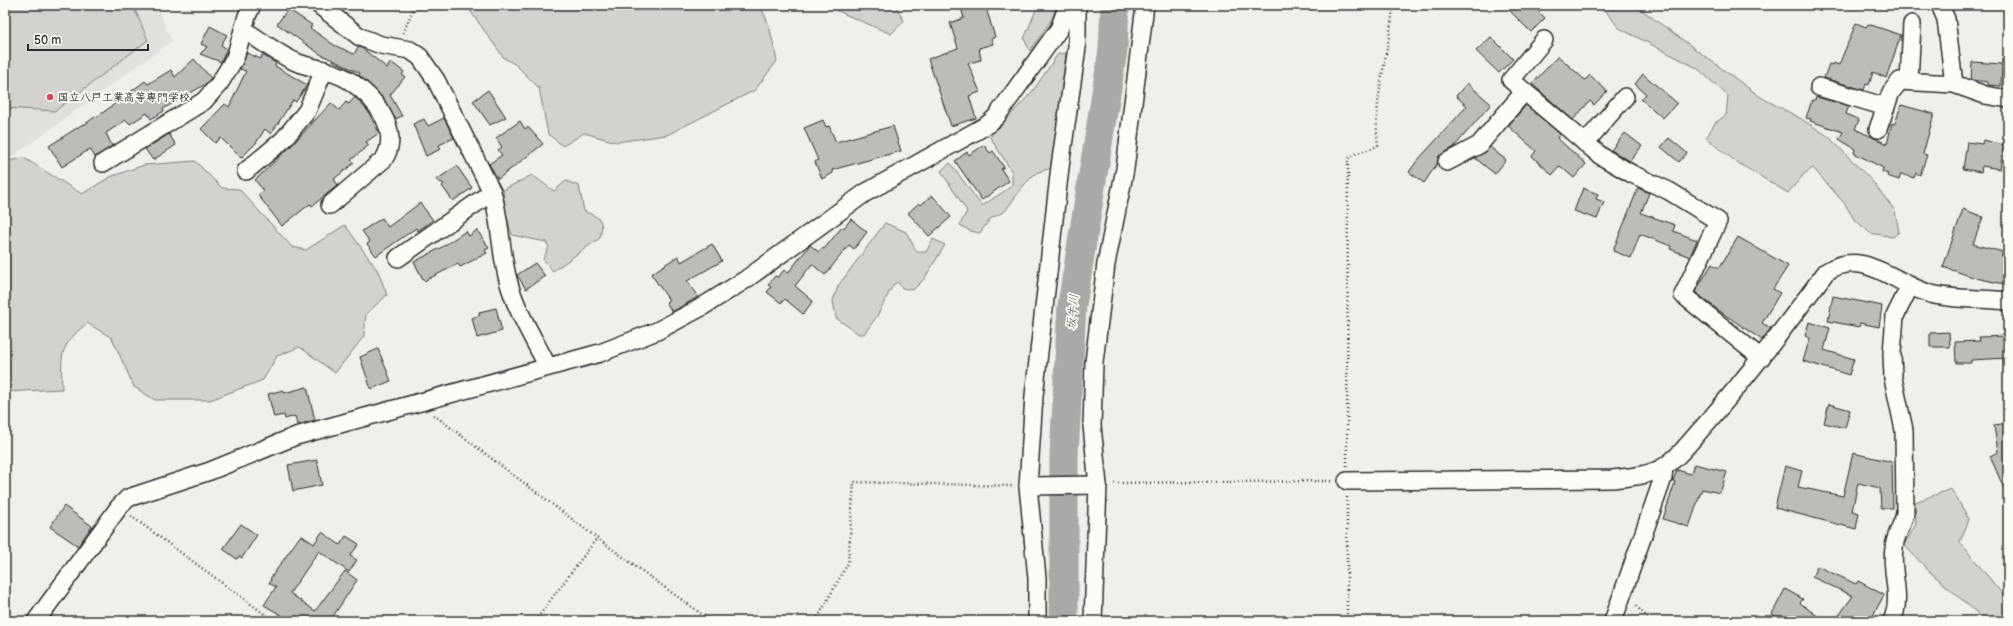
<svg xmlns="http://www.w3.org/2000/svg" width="2013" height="626" font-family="'Balsamiq Sans','Klee One',sans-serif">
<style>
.built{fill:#e1e0dc}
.green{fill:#d3d2cf;stroke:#7f7e7d}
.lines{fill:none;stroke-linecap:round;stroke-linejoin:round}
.river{stroke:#aaa9a7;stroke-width:29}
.building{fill:#bdbcb8;stroke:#2b2b2b}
.street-casing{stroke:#2b2b2b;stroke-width:20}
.path{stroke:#2b2b2b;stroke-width:2.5;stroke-dasharray:1 3;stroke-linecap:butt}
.street{stroke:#fdfcf7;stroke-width:17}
.poi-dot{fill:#d1495b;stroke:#fdfcf7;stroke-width:1.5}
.labels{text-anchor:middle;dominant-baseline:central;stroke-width:3.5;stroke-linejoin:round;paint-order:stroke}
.poi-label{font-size:11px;font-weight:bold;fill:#2b2b2b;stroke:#fdfcf7;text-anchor:start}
.water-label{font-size:12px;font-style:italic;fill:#575756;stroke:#fdfcf7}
</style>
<rect width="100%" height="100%" fill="#f0efeb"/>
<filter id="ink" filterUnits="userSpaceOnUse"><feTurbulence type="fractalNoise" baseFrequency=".025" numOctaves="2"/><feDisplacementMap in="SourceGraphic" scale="8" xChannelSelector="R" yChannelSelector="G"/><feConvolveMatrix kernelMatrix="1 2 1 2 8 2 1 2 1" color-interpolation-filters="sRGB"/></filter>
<g filter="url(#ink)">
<path class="built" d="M 5,5 L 156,5 L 172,41 L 12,157 L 5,154 Z"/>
<g class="green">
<path d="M 5,5 L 133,5 L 148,40 L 55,111 L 5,108 Z"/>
<path d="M 466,5 L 760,5 L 769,25 L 777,61 L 755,90 L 667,135 L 616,142 L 584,133 L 563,146 L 548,134 L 539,88 L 516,65 L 504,58 Z"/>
<path d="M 833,5 L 895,5 L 904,21 L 891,34 L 833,9 Z"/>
<path d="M 1038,5 L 1057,5 L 1052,19 L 1030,51 L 1024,39 Z"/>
<path d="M 1601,5 L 1635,5 L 1762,98 L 1798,117 L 1828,136 L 1872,181 L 1895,211 L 1899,232 L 1893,237 L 1870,233 L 1854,219 L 1845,204 L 1813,168 L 1804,174 L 1788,193 L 1735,161 L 1706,138 L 1715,123 L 1726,115 L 1728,96 L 1697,68 L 1619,28 Z"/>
<path d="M 1066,53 L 1062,85 L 1055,160 L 1051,168 L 1036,173 L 1024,185 L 1005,211 L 990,219 L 980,233 L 970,231 L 960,225 L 967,211 L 941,171 L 950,163 L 982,206 L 1012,186 L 1012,172 L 990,137 L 1032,92 L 1058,54 Z"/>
<path d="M 24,158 L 82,194 L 110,177 L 144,165 L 195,161 L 222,188 L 239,189 L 292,247 L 306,250 L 345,225 L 378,271 L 387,295 L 366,314 L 364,336 L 335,373 L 300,347 L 277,356 L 263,380 L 210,400 L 155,400 L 134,387 L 112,338 L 87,323 C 59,347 61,353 62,389 L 5,392 L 5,160 L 8,161 Z"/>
<path d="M 532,175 L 554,191 L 566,181 L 579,186 L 584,211 C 601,219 604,218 600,238 L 553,271 L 543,259 L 549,247 L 546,242 L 512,235 L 505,210 L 503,190 Z"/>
<path d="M 885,223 L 906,232 L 917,252 L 926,252 L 933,239 L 945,245 L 924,279 L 913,290 L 902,288 L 898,282 L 893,285 L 877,316 L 864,334 L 859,334 L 836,318 L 833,301 L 838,286 Z"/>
<path d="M 1951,489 L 1969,519 L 1960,542 L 2008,601 L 2008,621 L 1983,621 L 1976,612 L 1930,572 L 1904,545 L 1916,524 L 1915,502 Z"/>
</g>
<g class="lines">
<path class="river" d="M 1064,621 L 1064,456 L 1072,305 L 1113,50 L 1115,5"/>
</g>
<g class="building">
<path d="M 960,5 L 985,5 L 995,37 L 991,39 L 993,44 L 979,48 L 981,60 L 968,63 L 980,92 L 969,96 L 976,118 L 951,126 L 928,59 L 958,48 L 950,23 L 964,18 Z"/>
<path d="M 1504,5 L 1532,5 L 1545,18 L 1531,32 Z"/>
<path d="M 288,9 L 312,25 L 310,28 L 334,45 L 354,54 L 358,47 L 362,48 L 387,68 L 391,62 L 404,72 L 402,75 L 405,77 L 390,95 L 402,116 L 395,119 L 384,99 L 359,75 L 360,73 L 320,54 L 277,24 Z"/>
<path d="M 1856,23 L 1866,27 L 1868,24 L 1901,35 L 1886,78 L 1873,72 L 1869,85 L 1866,84 L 1864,90 L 1824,78 L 1829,64 L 1832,65 L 1833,63 L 1839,65 Z"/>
<path d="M 210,26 L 227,35 L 221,45 L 227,49 L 221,62 L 200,54 L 207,47 L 201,44 Z"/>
<path d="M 1491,37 L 1513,59 L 1499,73 L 1476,51 Z"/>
<path d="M 247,53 L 261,59 L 262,55 L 264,56 L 276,63 L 275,66 L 307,85 L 296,102 L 293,100 L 271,134 L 265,129 L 256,143 L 241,158 L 221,138 L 215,143 L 201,129 L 225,104 L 229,107 L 246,71 L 240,69 Z"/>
<path d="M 1558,56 L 1585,80 L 1590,75 L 1607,91 L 1594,105 L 1590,101 L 1573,120 L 1532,84 Z"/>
<path d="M 194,59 L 211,78 L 204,85 L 163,109 L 164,111 L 151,119 L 147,113 L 130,124 L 126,120 L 106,133 L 112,146 L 95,157 L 90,149 L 62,167 L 49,146 L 83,124 L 84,125 L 96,116 L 97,117 L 145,81 L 148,84 L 171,70 L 175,77 Z"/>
<path d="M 1972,62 L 2002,64 L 2001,86 L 1988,85 L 1988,82 L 1971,80 Z"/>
<path d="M 1643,74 L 1677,103 L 1663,118 L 1641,99 L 1646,94 L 1635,84 Z"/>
<path d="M 1467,83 L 1491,104 L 1453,148 L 1439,156 L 1437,164 L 1424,183 L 1409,172 L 1417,161 L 1467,106 L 1456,96 Z"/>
<path d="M 488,90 L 506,117 L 490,125 L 473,101 Z"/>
<path d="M 355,97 L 368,111 L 379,133 L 366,142 L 369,145 L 351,160 L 354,163 L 334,179 L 338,185 L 312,206 L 310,204 L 282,226 L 258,195 L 264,191 L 255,180 L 291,146 L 331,103 L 339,110 L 346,102 L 349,104 Z"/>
<path d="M 1816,97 L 1849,106 L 1846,114 L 1859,120 L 1855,129 L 1887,144 L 1892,123 L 1895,124 L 1901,105 L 1934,114 L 1923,154 L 1927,155 L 1920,175 L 1916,173 L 1914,178 L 1901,174 L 1899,180 L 1887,176 L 1888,174 L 1882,172 L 1883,168 L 1854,153 L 1855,149 L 1839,139 L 1843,132 L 1810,121 L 1811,119 L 1806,118 L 1812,100 L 1815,100 Z"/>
<path d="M 1526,105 L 1560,134 L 1557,138 L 1586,164 L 1574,178 L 1560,166 L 1552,175 L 1532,156 L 1536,151 L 1508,126 Z"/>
<path d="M 444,118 L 454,138 L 439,145 L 441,149 L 426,156 L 413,124 L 424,119 L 428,126 Z"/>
<path d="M 823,120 L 826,127 L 829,126 L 836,142 L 893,126 L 901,151 L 832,170 L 833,173 L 822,179 L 815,162 L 818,160 L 804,128 Z"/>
<path d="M 520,121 L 525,129 L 528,127 L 543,144 L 498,179 L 489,164 L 502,155 L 498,150 L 502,147 L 496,138 Z"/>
<path d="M 1625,133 L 1642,146 L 1630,161 L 1611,150 Z"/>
<path d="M 169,134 L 176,145 L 153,160 L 145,149 Z"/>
<path d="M 1669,138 L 1687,153 L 1679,162 L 1661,147 Z"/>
<path d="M 1983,140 L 2004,145 L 2000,169 L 1982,166 L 1981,172 L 1963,169 L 1967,142 L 1982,144 Z"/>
<path d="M 984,145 L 990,153 L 993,151 L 1004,167 L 1001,169 L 1009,181 L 982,200 L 955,161 L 967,152 L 969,155 Z"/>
<path d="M 1490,147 L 1506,160 L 1495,174 L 1475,158 Z"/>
<path d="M 457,166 L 472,188 L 453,201 L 442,186 L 444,184 L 436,180 Z"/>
<path d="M 1583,188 L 1598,194 L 1596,199 L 1604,202 L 1597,219 L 1574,211 Z"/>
<path d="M 1638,188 L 1649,193 L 1641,213 L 1675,225 L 1673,231 L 1697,240 L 1690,257 L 1670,249 L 1671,246 L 1640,234 L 1631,258 L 1613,251 Z"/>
<path d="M 932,195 L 951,217 L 929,236 L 908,213 L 919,203 L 921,205 Z"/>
<path d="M 420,203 L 433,220 L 418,231 L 416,228 L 376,256 L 367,244 L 370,242 L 362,231 L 382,218 L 388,227 Z"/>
<path d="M 1963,209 L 1983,217 L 1973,244 L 2003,252 L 2001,257 L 2008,259 L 2008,285 L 1976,278 L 1943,267 Z"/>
<path d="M 851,219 L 867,232 L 854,249 L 849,245 L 825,275 L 812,264 L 795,286 L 813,301 L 803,314 L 785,299 L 781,303 L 767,292 L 771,287 L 768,285 L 775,276 L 778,277 L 784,270 L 788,273 L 810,245 L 819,252 L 822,248 L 824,249 L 842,227 L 844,228 Z"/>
<path d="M 477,230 L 489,248 L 485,250 L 487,253 L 460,267 L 458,264 L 424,281 L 414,262 L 442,247 L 466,231 L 469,236 Z"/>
<path d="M 1738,237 L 1788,266 L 1773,289 L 1780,293 L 1762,323 L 1771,328 L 1762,340 L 1718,310 L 1695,292 L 1712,264 L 1719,268 Z"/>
<path d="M 712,244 L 722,261 L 687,281 L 698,297 L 672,312 L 666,302 L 669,300 L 651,274 L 678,256 L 681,262 Z"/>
<path d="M 535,263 L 545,276 L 526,289 L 517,275 Z"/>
<path d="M 1833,296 L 1882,306 L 1879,327 L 1860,323 L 1859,327 L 1828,321 Z"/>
<path d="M 496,308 L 502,331 L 477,338 L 472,318 L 480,315 L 479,312 Z"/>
<path d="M 1809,322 L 1830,328 L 1824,350 L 1854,359 L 1849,375 L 1803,361 L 1810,338 L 1805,336 Z"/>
<path d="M 1949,332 L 1950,347 L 1930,347 L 1930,333 Z"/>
<path d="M 2008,336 L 2008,358 L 1971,360 L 1971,363 L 1956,363 L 1955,342 L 1980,341 L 1979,337 Z"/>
<path d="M 378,349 L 391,381 L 371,389 L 360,357 Z"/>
<path d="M 307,387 L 315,420 L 297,425 L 295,416 L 285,419 L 284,415 L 274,417 L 268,394 L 283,390 L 284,393 Z"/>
<path d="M 1829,404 L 1850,410 L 1845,428 L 1824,423 Z"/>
<path d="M 2008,423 L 2008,498 L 1990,456 L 1998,452 L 1994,425 Z"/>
<path d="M 1853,453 L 1892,462 L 1893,508 L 1881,508 L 1880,488 L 1858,483 L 1852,511 L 1859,513 L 1856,529 L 1775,508 L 1785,466 L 1802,471 L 1798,487 L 1843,496 Z"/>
<path d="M 317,460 L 322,485 L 293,491 L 288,465 Z"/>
<path d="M 1694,464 L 1727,472 L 1720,493 L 1702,489 L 1689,527 L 1663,519 L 1675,482 L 1673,481 L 1677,470 L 1691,474 Z"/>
<path d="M 64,506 L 92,526 L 78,546 L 50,527 Z"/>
<path d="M 241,524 L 257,535 L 242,558 L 239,556 L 237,559 L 223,549 Z"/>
<path d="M 322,532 L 340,545 L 346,536 L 359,544 L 350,556 L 357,560 L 349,572 L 319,551 L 290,593 L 315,611 L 345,571 L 357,580 L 330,621 L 291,621 L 264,605 L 276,587 L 269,583 L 271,580 L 270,579 L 301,535 L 314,544 Z"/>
<path d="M 1817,566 L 1856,584 L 1858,581 L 1884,595 L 1870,621 L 1835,621 L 1853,596 L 1812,577 Z"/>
<path d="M 1785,589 L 1803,599 L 1800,603 L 1824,621 L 1784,621 L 1772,614 Z"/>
</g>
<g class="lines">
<defs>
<g id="street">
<path d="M 319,5 L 360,37 L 381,45 L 410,50 L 420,57 L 436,80 L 492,192 C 501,221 500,251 508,280 C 516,311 534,339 548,367"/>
<path d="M 1940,5 L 1946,19 L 1954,84"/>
<path d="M 244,30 C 260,40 279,55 296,62 C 313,69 334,70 350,81 C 374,97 402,130 384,159 L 330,205"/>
<path d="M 1544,40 L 1511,80 L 1601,156 L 1632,174 L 1669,191 L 1718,221 L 1683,295 L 1761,358"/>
<path d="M 1909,81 L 1912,24"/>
<path d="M 1819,87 L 1886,107"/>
<path d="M 1878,129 L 1891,92 L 1900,81 L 1954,84 L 1985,95 L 2008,99"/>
<path d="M 1585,143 L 1625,97"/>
<path d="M 1447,162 L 1479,145 L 1524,92"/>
<path d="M 103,163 L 204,101 L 219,84 L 235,58 L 247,16 L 252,5"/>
<path d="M 246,171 L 283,140 L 307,111 L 324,70"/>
<path d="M 398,258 L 492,192"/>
<path d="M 1347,481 L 1612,479 C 1629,477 1647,476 1662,468 C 1679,458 1692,439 1705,425 C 1748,376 1787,324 1826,272 C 1863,247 1894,284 1931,294 C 1952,300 1985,298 2008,301"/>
<path d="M 1028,486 L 1098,485"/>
<path d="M 36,621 L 119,507 L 128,498 L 210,471 L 296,436 L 600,353 L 657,331 L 700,308 L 745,280 L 865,193 L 987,125 L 996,117 L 1059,29 L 1068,5"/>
<path d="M 1037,621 L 1037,578 L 1028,486 L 1034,396 L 1060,167 L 1077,47 L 1077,5"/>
<path d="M 1093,621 L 1098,485 L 1092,426 L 1094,362 L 1106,264 L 1125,169 L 1145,5"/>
<path d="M 1613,621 L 1663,478 L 1664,467"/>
<path d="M 1892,621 C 1903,596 1890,573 1894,548 C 1895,535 1903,525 1905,513 L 1904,430 L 1893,378 L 1892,353 L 1895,316 L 1910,286"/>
</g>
</defs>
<use href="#street" class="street-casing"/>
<g class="path">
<path d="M 403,33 L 415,5"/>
<path d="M 434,415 L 597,538 L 711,621"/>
<path d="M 1347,466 L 1348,159 C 1355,151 1368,152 1378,145 C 1372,100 1390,50 1393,5"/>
<path d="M 1114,483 L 1331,481"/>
<path d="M 1347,497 L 1347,621"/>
<path d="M 131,516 L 274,621"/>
<path d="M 1636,606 L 1651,621"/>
<path d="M 535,621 L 597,538"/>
<path d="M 816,621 L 848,563 L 854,482 L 1012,486"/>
</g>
<use href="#street" class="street"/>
</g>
</g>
<circle class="poi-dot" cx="50" cy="97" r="4"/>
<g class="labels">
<g class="poi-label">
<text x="58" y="97">国立八戸工業高等専門学校</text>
</g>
<g class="water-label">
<text transform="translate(1073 312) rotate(-85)">坂牛川</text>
</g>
</g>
<rect width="2013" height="626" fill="none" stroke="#fdfcf7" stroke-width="20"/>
<rect x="10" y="10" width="1993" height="606" fill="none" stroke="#2b2b2b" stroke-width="1.5" filter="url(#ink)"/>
<path d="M28 44v6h120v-6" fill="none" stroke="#2b2b2b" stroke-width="2"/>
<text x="34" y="44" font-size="12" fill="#2b2b2b" stroke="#fdfcf7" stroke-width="3" paint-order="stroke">50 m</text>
</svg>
